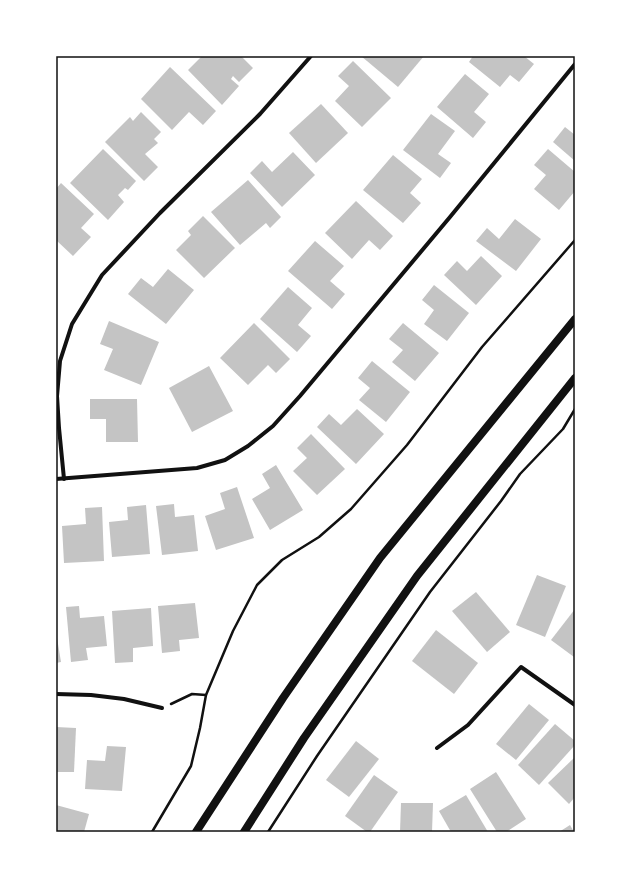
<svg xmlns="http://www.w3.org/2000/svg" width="631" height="888" font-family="Mulish,sans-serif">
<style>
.building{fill:#c4c4c4}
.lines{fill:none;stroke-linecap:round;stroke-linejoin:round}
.path{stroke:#111;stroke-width:2.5}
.minor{stroke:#111;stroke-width:4}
.secondary{stroke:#111;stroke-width:8}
.neatline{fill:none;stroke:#111;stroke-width:1.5}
</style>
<rect width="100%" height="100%" fill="#fff"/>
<g class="building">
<path d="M 202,56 L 241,56 L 253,68 L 239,82 L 233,76 L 231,79 L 239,86 L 222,105 L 188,70 Z"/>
<path d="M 361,56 L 424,56 L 398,87 Z"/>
<path d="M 473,56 L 524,56 L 534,64 L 519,82 L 510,75 L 500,87 L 469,62 Z"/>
<path d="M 353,61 L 391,98 L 362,127 L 335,101 L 349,86 L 338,76 Z"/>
<path d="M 170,67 L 216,111 L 203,125 L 189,112 L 172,130 L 141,99 Z"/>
<path d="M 465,74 L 489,94 L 474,112 L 486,122 L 473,138 L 437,107 Z"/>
<path d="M 321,104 L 348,133 L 316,163 L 289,133 Z"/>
<path d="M 141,112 L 161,132 L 154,139 L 158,143 L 145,154 L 158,167 L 144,181 L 105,142 L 130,117 L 133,121 Z"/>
<path d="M 431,114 L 455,131 L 438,154 L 451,163 L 440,178 L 403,150 Z"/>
<path d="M 565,127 L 575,135 L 575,161 L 553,142 Z"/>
<path d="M 103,149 L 136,181 L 128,190 L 125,188 L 118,195 L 124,202 L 108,220 L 70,183 Z"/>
<path d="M 548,149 L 575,172 L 575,191 L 559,210 L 534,189 L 546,175 L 534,165 Z"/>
<path d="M 293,152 L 315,175 L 282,207 L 250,173 L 262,161 L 272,172 Z"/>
<path d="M 393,155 L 422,179 L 410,193 L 421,203 L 403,223 L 363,190 Z"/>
<path d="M 248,180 L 281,217 L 270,228 L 266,223 L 240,245 L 211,212 Z"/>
<path d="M 61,183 L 94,214 L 81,228 L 91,237 L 73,256 L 56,240 L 56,189 Z"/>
<path d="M 356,201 L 393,236 L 380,250 L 369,240 L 352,259 L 325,233 Z"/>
<path d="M 203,216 L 235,248 L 204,278 L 176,250 L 191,235 L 188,231 Z"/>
<path d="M 515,219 L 541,239 L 516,271 L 476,241 L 487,228 L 499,239 Z"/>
<path d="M 315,241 L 344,266 L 330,281 L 345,294 L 332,309 L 288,271 Z"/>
<path d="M 481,256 L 502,276 L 476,305 L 444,275 L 457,261 L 467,271 Z"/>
<path d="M 168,269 L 194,290 L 166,324 L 128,294 L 141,278 L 153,287 Z"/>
<path d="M 434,285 L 469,313 L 447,341 L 424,324 L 434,310 L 422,300 Z"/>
<path d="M 288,287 L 312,308 L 298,325 L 311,336 L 297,352 L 260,319 Z"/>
<path d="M 109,321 L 159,342 L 141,385 L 104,370 L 113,349 L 100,344 Z"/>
<path d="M 254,323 L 290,359 L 276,373 L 268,365 L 248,385 L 220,358 Z"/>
<path d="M 403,323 L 439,353 L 415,381 L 392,362 L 403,350 L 389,339 Z"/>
<path d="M 372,361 L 410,392 L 386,422 L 359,400 L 370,388 L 358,378 Z"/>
<path d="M 209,366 L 233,411 L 192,432 L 169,388 Z"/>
<path d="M 90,399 L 137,399 L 138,442 L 106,442 L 106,419 L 90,419 Z"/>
<path d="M 357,409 L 384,434 L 356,464 L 317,427 L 329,414 L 341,425 Z"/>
<path d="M 311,434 L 345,469 L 317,495 L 293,471 L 307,458 L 297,448 Z"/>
<path d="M 276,465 L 303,510 L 270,530 L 252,499 L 270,488 L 262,474 Z"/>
<path d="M 237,487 L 254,538 L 216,550 L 205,516 L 225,509 L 220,493 Z"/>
<path d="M 174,504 L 175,517 L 194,515 L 198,551 L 162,555 L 156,506 Z"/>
<path d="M 146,505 L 150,554 L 112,557 L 109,522 L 128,520 L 127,507 Z"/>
<path d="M 102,507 L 104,561 L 64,563 L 62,526 L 86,524 L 85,508 Z"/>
<path d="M 537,575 L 566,586 L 545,637 L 516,625 Z"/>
<path d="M 476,592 L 510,632 L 487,652 L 452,611 Z"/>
<path d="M 195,603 L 199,638 L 179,640 L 180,651 L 162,653 L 158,606 Z"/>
<path d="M 79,606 L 80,618 L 104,616 L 107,646 L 86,648 L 88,660 L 71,662 L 66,607 Z"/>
<path d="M 151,608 L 153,646 L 133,648 L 133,662 L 115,663 L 112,611 Z"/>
<path d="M 575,609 L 575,655 L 574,657 L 551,640 Z"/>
<path d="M 436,630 L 478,663 L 454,694 L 412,661 Z"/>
<path d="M 56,632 L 61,662 L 56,663 Z"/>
<path d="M 529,704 L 549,720 L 516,760 L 496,744 Z"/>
<path d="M 555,724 L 575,741 L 575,745 L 539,785 L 518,765 Z"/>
<path d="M 56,727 L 76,728 L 74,772 L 56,772 Z"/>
<path d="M 356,741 L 379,759 L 349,797 L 326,780 Z"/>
<path d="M 107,746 L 126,747 L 122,791 L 85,789 L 87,760 L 105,761 Z"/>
<path d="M 575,757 L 575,797 L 569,804 L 548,783 Z"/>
<path d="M 496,772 L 526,819 L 506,832 L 497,832 L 470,789 Z"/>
<path d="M 374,775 L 398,792 L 370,832 L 367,832 L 345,816 Z"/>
<path d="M 466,795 L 488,832 L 451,832 L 439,811 Z"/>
<path d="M 401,803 L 433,803 L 432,832 L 400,832 Z"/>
<path d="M 56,805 L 89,814 L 84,832 L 56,832 Z"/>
<path d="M 570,825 L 574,832 L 559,832 Z"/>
</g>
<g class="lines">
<g class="path">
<path d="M 171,704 L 192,694 L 206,695"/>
<path d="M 152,832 L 191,766 L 200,728 L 206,695 L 233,631 L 257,585 L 282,560 L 319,537 L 351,509 L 407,445 L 482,347 L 575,240"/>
<path d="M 268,832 L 317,756 L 430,592 L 501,501 L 520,474 L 563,429 L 575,409"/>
</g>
<g class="minor">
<path d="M 56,479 L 197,468 L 225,460 L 248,446 L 273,426 L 300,396 L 450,217 L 575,64"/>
<path d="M 64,479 L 59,428 L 57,396 L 60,361 L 72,324 L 102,275 L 160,213 L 260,114 L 311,56"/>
<path d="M 56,694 L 91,695 L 124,699 L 162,708"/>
<path d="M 437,748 L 468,725 L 521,667 L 575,705"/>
</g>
<g class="secondary">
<path d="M 196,832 L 283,698 L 380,558 L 575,319"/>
<path d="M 244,832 L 304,738 L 417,576 L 575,378"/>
</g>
</g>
<rect width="631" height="888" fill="none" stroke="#ffffff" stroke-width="114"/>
<rect x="57" y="57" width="517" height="774" class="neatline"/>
</svg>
